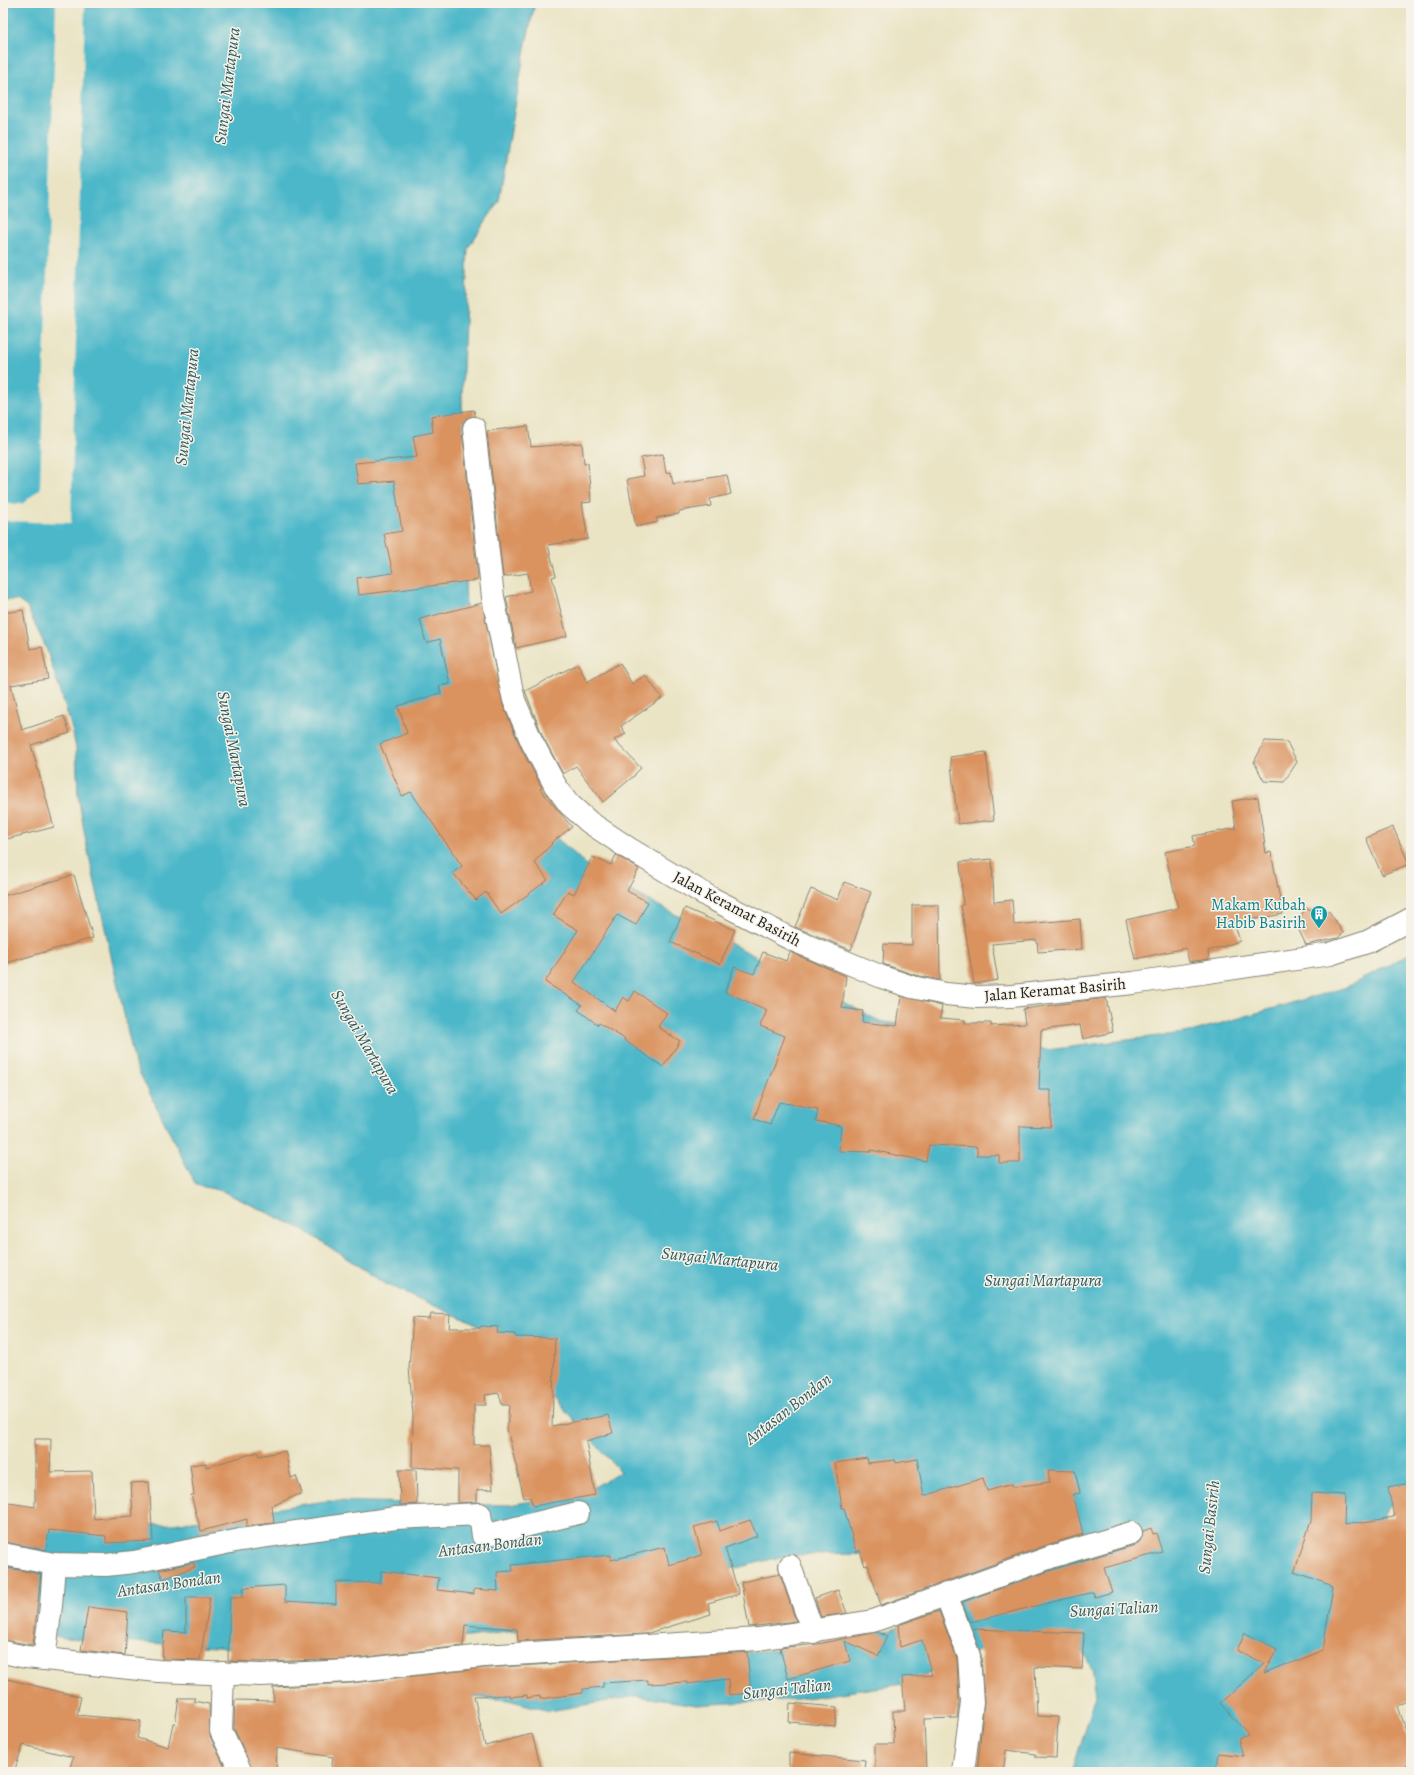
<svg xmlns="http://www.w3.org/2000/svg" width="1414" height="1775" font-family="Alegreya,serif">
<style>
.water{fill:#4cb7c9;stroke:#346a72}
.pier{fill:#eae4c5}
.building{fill:#da935f}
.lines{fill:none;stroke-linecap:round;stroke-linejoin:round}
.minor-casing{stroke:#838070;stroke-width:24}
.tertiary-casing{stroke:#838070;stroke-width:24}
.minor{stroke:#fff;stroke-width:22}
.tertiary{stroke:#fff;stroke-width:22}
.labels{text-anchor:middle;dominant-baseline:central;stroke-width:3;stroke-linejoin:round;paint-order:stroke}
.culture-label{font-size:16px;fill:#0d838f;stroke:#f7f3e8;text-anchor:end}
.street-label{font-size:16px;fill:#1c1c1c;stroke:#f7f3e8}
.water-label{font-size:17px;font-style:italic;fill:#2f5a61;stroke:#f7f3e8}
</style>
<rect width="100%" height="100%" fill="#f7f3e8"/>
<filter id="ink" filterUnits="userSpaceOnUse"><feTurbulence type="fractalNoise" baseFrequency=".025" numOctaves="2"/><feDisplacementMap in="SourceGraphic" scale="8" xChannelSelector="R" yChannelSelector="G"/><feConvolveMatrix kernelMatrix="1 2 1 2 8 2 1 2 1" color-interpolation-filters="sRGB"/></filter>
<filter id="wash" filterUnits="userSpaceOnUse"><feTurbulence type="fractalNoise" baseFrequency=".012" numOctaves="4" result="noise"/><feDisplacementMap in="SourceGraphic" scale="16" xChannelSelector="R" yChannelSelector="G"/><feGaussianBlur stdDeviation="0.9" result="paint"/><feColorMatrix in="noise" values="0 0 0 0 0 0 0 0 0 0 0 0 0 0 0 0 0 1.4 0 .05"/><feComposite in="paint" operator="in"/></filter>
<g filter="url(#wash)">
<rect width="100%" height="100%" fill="#eae4c5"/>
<path class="water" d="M 3,3 L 535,3 L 525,48 L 499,201 L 468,248 L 462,394 L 467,675 L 523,808 L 596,873 L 879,1021 L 1047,1050 L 1191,1032 L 1347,987 L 1411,953 L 1411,1487 L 1406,1489 L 1384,1512 L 1378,1543 L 1381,1604 L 1249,1772 L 1072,1772 L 1096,1695 L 1093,1672 L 1080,1644 L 1017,1634 L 903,1684 L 798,1699 L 696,1705 L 636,1696 L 549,1711 L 508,1700 L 474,1697 L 408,1772 L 413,1705 L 656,1658 L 806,1648 L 890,1630 L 957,1598 L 962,1588 L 948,1568 L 880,1554 L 788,1555 L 696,1578 L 585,1622 L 335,1654 L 64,1638 L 3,1625 L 3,1515 L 91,1527 L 173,1524 L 326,1501 L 509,1505 L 585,1492 L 621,1472 L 534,1376 L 479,1326 L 384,1283 L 304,1230 L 222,1191 L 196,1185 L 135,1064 L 86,842 L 78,795 L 76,748 L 72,729 L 63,699 L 46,648 L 27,607 L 17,600 L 3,600 Z"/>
<path class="pier" d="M 56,3 L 85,3 L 71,523 L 3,521 L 3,503 L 22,504 L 40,489 Z"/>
<g id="blocks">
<g class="building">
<path d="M 474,410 L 475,416 L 466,418 L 462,423 L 462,429 L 478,580 L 359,595 L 357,578 L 393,573 L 384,534 L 402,531 L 394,481 L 358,484 L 355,463 L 417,457 L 413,436 L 433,432 L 431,416 Z"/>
<path d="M 528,426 L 531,447 L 582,443 L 584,464 L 588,463 L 591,502 L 582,503 L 588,539 L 548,545 L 556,576 L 552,577 L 567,636 L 516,648 L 506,597 L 531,591 L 528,573 L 503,577 L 487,431 Z"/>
<path d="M 663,454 L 666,473 L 671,472 L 673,484 L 727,475 L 731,494 L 710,499 L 711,506 L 679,511 L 679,514 L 656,518 L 658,522 L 636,527 L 627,479 L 644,476 L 641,458 Z"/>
<path d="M 482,603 L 503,705 L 521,748 L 542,788 L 540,789 L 572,827 L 551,843 L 552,844 L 534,862 L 548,880 L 501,914 L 486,892 L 476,900 L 453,873 L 462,866 L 411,792 L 402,796 L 380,744 L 407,733 L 398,706 L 441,693 L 439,686 L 450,684 L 440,639 L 426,643 L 420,619 Z"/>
<path d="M 23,610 L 30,649 L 42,647 L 48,679 L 11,685 L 22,730 L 64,716 L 70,733 L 31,745 L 54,827 L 3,840 L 3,613 Z"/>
<path d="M 620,663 L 632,684 L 645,675 L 662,698 L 621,726 L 626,734 L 614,740 L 641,768 L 635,774 L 635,775 L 603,802 L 576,766 L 563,774 L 543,737 L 525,691 L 578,664 L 587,682 Z"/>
<path d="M 1265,741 L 1287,742 L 1297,762 L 1284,782 L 1264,781 L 1254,762 Z"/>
<path d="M 986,752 L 994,820 L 958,824 L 950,757 Z"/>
<path d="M 1258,797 L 1266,853 L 1271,852 L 1283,914 L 1234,923 L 1240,941 L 1208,951 L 1209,959 L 1189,962 L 1186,948 L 1135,959 L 1126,920 L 1178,908 L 1165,852 L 1195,846 L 1193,836 L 1236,828 L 1232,801 Z"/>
<path d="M 1393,827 L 1409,864 L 1382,875 L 1366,838 Z"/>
<path d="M 616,855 L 639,869 L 627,891 L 648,902 L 636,925 L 617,915 L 574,982 L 615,1011 L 623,997 L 629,1001 L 635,991 L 667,1013 L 658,1027 L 680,1041 L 663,1067 L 624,1040 L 625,1039 L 599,1023 L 598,1025 L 578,1010 L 582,1005 L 545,982 L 578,930 L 553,915 L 568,891 L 574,894 L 592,857 L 611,865 Z"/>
<path d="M 992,859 L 994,902 L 1012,900 L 1014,925 L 1080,919 L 1082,949 L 1038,952 L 1037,940 L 992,944 L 998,980 L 974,984 L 961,905 L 963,905 L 960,862 Z"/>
<path d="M 74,875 L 93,938 L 3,964 L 3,896 Z"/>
<path d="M 844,882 L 871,892 L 851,950 L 795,927 L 811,889 L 838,900 Z"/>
<path d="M 912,905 L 939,905 L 940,980 L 915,975 L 883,964 L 884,944 L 912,945 Z"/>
<path d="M 685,908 L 735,930 L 720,964 L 670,942 Z"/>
<path d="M 1305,909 L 1329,911 L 1343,933 L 1338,938 L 1306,945 L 1296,924 Z"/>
<path d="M 763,952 L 786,961 L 790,952 L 846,976 L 842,1008 L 863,1011 L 862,1022 L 897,1026 L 901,996 L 942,1006 L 940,1018 L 965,1020 L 965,1023 L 991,1023 L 991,1026 L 1025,1024 L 1023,1009 L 1106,998 L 1113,1032 L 1083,1039 L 1080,1025 L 1041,1030 L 1039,1090 L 1051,1090 L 1051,1127 L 1020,1126 L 1020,1163 L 999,1163 L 999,1155 L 977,1155 L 977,1147 L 929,1145 L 926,1161 L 871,1150 L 871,1152 L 839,1151 L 841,1126 L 816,1121 L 818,1109 L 779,1102 L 770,1125 L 754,1119 L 785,1036 L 760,1026 L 767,1010 L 725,992 L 734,967 L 754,974 Z"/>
<path d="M 431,1314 L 450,1315 L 449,1328 L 480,1328 L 481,1326 L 498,1327 L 497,1333 L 515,1334 L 515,1337 L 555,1338 L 552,1426 L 608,1415 L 613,1433 L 586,1441 L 595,1495 L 533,1506 L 530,1497 L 524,1498 L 507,1429 L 509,1405 L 502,1405 L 499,1393 L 485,1395 L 486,1405 L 474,1405 L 474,1445 L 489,1445 L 493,1489 L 477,1490 L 477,1502 L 458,1503 L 458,1470 L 412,1467 L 413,1415 L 409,1367 L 413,1318 L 430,1319 Z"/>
<path d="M 35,1439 L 51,1439 L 50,1472 L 92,1471 L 94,1519 L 133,1516 L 131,1483 L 149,1482 L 153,1541 L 106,1543 L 106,1536 L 49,1530 L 46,1550 L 3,1542 L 3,1502 L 35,1507 Z"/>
<path d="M 285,1451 L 291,1478 L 296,1476 L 302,1493 L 272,1506 L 274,1523 L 247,1526 L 247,1519 L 201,1531 L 191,1495 L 194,1495 L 190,1465 L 206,1463 L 206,1467 L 258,1452 L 259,1456 Z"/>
<path d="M 867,1458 L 868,1463 L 895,1460 L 896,1463 L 917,1459 L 924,1496 L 983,1478 L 987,1491 L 1012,1484 L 1013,1487 L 1050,1482 L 1048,1470 L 1075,1471 L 1080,1493 L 1073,1494 L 1083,1534 L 1050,1544 L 881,1605 L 868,1565 L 865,1566 L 860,1550 L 856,1552 L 844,1508 L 842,1508 L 835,1463 Z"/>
<path d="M 399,1470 L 416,1470 L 417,1504 L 400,1505 Z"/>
<path d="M 1411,1483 L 1411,1700 L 1398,1706 L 1411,1745 L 1411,1765 L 1390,1772 L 1217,1772 L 1219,1753 L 1243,1756 L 1238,1738 L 1249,1735 L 1220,1703 L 1264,1664 L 1237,1650 L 1245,1633 L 1277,1649 L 1264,1674 L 1323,1650 L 1333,1586 L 1294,1572 L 1311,1521 L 1312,1493 L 1345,1495 L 1344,1525 L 1394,1517 L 1388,1487 Z"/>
<path d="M 750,1520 L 757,1536 L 725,1548 L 739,1594 L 708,1603 L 711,1614 L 645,1634 L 518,1641 L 517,1629 L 465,1625 L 463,1646 L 349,1659 L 261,1662 L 228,1661 L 230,1597 L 243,1597 L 243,1588 L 285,1585 L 285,1601 L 336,1604 L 336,1582 L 381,1583 L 381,1571 L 439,1578 L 437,1590 L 474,1594 L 474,1589 L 498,1591 L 497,1572 L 513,1571 L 512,1565 L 611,1555 L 611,1560 L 665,1547 L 669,1565 L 702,1555 L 694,1527 L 717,1521 L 720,1531 Z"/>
<path d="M 1151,1528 L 1153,1534 L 1156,1533 L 1162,1552 L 1104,1568 L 1112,1592 L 1095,1597 L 1093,1592 L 970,1622 L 962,1602 L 1058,1568 L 1135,1545 L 1140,1541 L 1143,1531 Z"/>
<path d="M 193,1562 L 195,1567 L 163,1579 L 159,1570 Z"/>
<path d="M 3,1567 L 41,1574 L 33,1645 L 3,1640 Z"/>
<path d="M 780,1574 L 796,1621 L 749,1627 L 741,1582 Z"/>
<path d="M 838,1590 L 847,1613 L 821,1617 L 815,1598 Z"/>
<path d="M 186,1597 L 210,1597 L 200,1660 L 162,1659 L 164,1631 L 186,1632 Z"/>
<path d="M 88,1607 L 128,1612 L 125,1655 L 81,1650 Z"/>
<path d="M 939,1611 L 957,1659 L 959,1702 L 957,1718 L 924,1719 L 926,1772 L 875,1772 L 875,1744 L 894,1744 L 893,1711 L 905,1711 L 902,1677 L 932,1675 L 922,1640 L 900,1647 L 898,1625 Z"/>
<path d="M 972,1629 L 1084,1633 L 1082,1669 L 1035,1667 L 1037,1716 L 1058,1717 L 1056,1758 L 1036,1757 L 1036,1754 L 1006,1750 L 1003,1772 L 977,1772 L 984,1701 L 981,1655 Z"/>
<path d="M 878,1632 L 887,1636 L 878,1656 L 845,1641 L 850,1661 L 788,1679 L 780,1648 L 817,1644 Z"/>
<path d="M 747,1652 L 751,1693 L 729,1695 L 728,1679 L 687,1684 L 687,1682 L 648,1684 L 648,1680 L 603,1683 L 603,1687 L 583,1689 L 583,1693 L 540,1699 L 540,1696 L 527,1698 L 527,1695 L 510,1697 L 510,1695 L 474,1696 L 485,1746 L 532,1734 L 542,1772 L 331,1772 L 333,1757 L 277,1748 L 276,1772 L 253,1772 L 234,1728 L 235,1700 L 274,1701 L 273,1687 L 351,1683 L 485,1668 Z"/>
<path d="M 3,1678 L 81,1697 L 77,1715 L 141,1721 L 137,1738 L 168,1747 L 173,1723 L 175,1724 L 179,1698 L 195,1698 L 194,1701 L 209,1704 L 210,1736 L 227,1772 L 69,1772 L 73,1757 L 23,1745 L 14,1772 L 3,1772 Z"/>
<path d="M 790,1703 L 837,1707 L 835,1726 L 789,1722 Z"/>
<path d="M 789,1753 L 865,1760 L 864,1772 L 789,1772 Z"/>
</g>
</g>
</g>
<g filter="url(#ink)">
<use href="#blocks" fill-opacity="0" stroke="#838070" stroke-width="1"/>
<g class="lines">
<defs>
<g id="minor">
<path d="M 474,428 L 493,597 L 510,682 L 514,700 L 532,742 L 555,785"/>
<path d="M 3,1554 L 54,1564 L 106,1565 L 134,1562 L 240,1540 L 396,1518 L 480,1514 L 483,1536 L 578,1513"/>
<path d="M 790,1566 L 813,1632"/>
<path d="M 946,1594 L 969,1656 L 972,1702 L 963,1772"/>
<path d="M 3,1652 L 26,1657 L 158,1671 L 261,1675 L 350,1671 L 484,1656 L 759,1639 L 873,1621 L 1054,1556 L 1131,1533"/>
<path d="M 44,1659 L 51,1606 L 54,1564"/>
<path d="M 223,1673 L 221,1731 L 241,1772"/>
</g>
<path id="tertiary" d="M 555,785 L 569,804 L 589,822 L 628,848 L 711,898 L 791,939 L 882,977 L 912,987 L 946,994 L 977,997 L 1011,996 L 1133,983 L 1330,954 L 1367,942 L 1411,919"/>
</defs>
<use href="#minor" class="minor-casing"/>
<use href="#tertiary" class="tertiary-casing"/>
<use href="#minor" class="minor"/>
<use href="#tertiary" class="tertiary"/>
</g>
</g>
<defs>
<symbol id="building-pin" viewBox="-11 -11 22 30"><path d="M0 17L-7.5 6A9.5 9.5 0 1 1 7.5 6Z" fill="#0f9aa8" stroke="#f7f3e8"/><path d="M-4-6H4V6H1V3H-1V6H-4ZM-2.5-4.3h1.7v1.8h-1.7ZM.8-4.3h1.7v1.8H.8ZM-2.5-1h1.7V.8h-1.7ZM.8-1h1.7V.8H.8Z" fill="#fff"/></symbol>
</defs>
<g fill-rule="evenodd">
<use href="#building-pin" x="1309" y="904" width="20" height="27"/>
</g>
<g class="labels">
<g class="culture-label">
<text x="1306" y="905">Makam Kubah<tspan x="1306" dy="18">Habib Basirih</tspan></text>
</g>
<g class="street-label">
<text transform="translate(737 909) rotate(28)">Jalan Keramat Basirih</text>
<text transform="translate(1055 990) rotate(-5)">Jalan Keramat Basirih</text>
</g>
<g class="water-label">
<text transform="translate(227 86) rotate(-83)">Sungai Martapura</text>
<text transform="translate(187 407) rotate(-84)">Sungai Martapura</text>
<text transform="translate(234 749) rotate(79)">Sungai Martapura</text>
<text transform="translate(365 1042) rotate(60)">Sungai Martapura</text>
<text transform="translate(720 1259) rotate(6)">Sungai Martapura</text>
<text x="1043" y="1280">Sungai Martapura</text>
<text transform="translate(788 1409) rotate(-38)">Antasan Bondan</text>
<text transform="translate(1209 1527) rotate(-84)">Sungai Basirih</text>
<text transform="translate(490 1545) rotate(-7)">Antasan Bondan</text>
<text transform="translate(169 1584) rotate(-8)">Antasan Bondan</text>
<text transform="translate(1114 1609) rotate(-3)">Sungai Talian</text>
<text transform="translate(787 1689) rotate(-6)">Sungai Talian</text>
</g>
</g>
<rect width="1414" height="1775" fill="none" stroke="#f7f3e8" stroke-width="16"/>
</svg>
